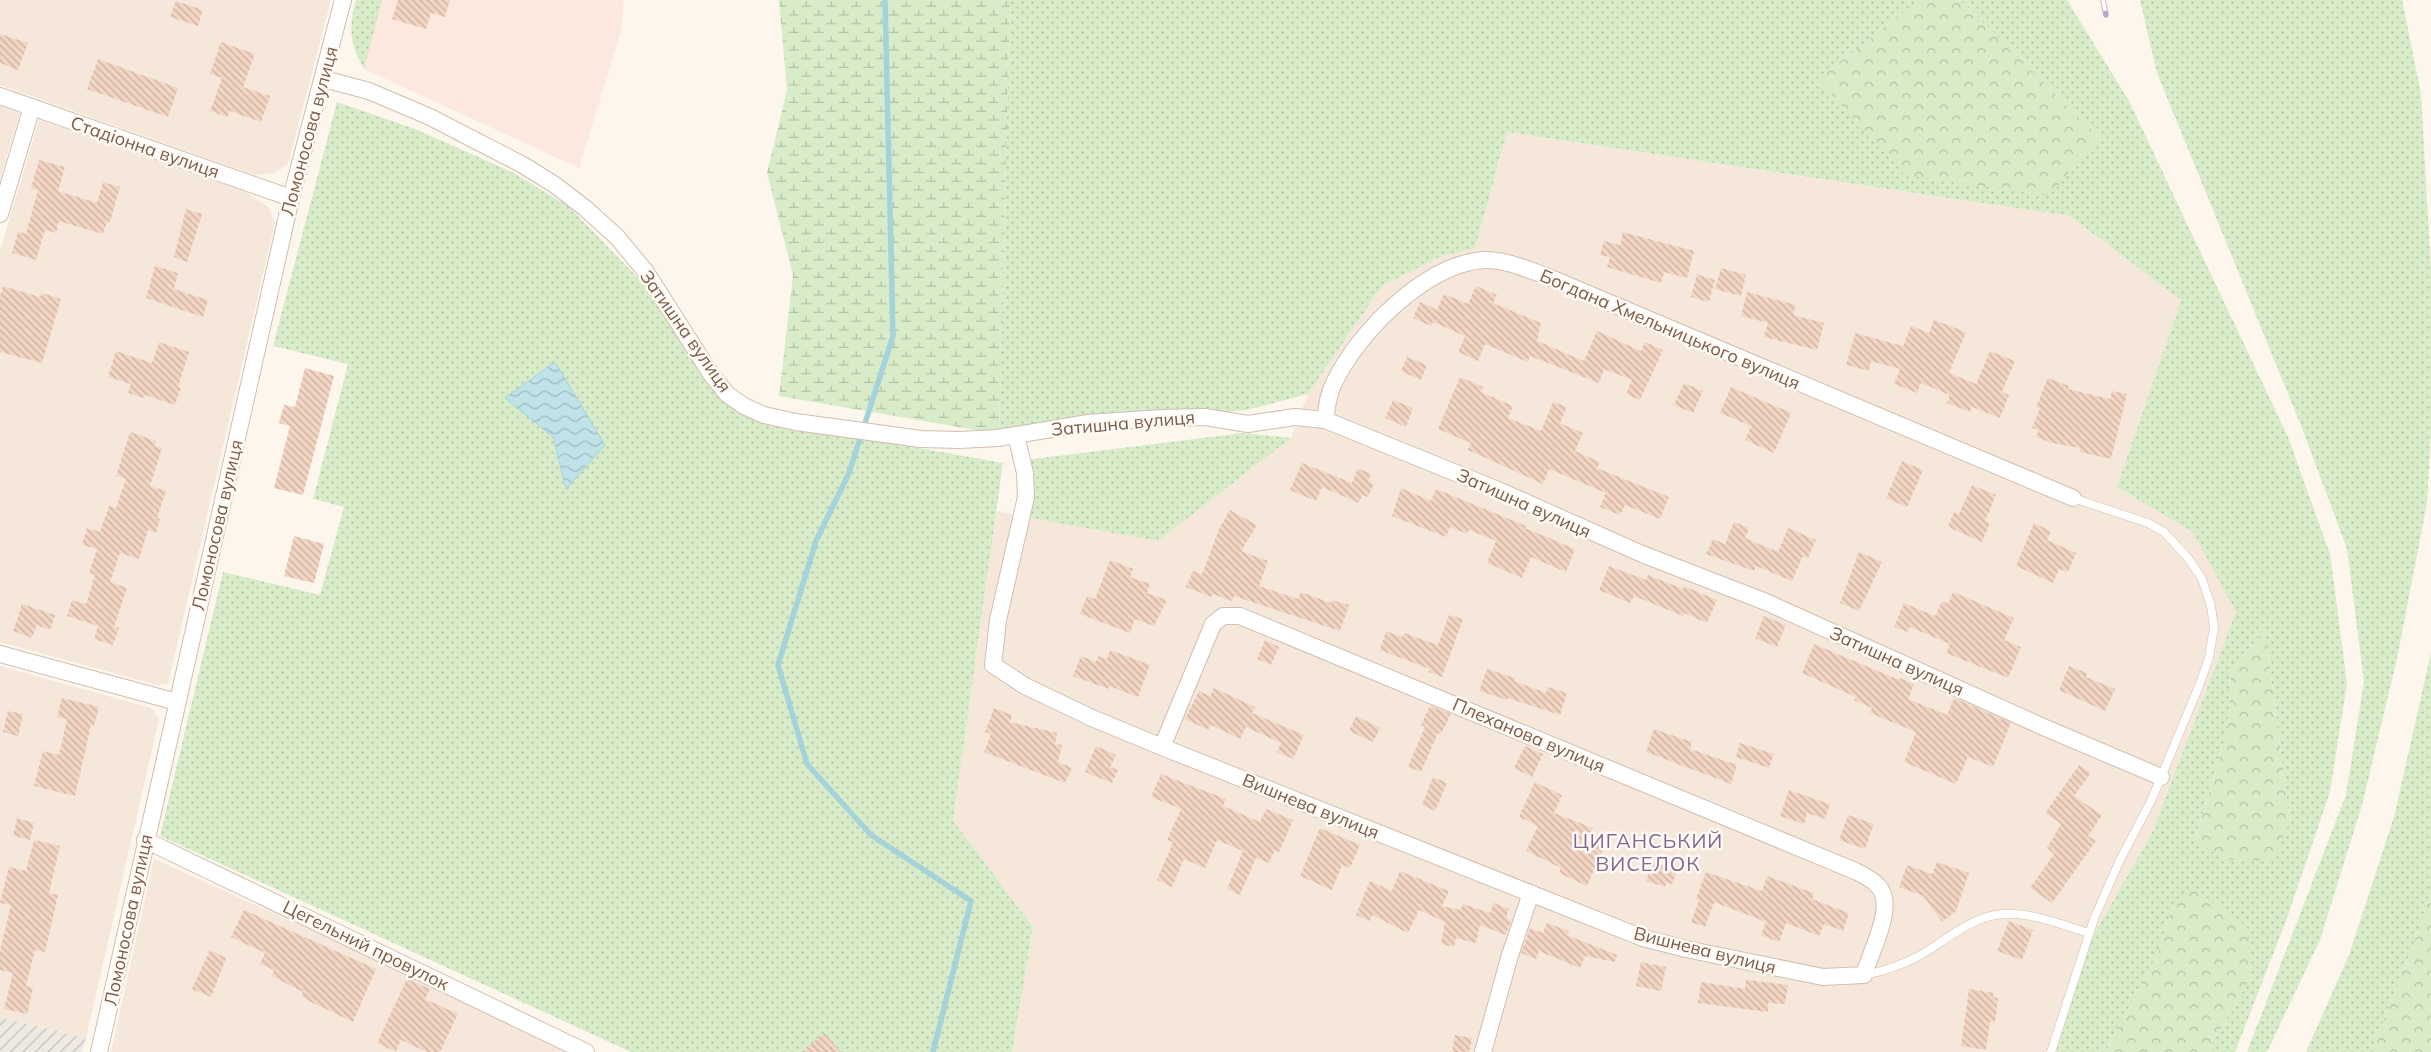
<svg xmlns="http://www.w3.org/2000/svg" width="2431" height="1052" font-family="Mulish,sans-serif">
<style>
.residential{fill:#f5e8da}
.commercial{fill:#fde8e0}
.industrial{fill:url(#industrial-furrows)}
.grass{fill:url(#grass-dots);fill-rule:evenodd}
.forest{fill:url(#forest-crowns)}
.wetland{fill:url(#wetland-marsh)}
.water{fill:url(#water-waves);stroke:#a5d3da}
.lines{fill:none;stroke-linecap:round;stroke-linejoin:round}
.stream{stroke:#a5d3da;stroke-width:5.5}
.building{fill:url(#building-back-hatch)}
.lane-casing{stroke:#d1beb0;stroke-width:9}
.street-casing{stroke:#d1beb0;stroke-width:18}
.lane{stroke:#fff;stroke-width:8}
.street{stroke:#fff;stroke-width:16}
.rail-casing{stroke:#b9a8c9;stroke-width:5.5}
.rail{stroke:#fffaf3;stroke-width:4;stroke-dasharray:11;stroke-linecap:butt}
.labels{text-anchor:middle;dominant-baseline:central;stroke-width:5;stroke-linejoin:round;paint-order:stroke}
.street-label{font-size:18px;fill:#7a5c4d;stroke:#fffaf3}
.quarter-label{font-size:20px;letter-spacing:1px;fill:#846695;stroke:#fffaf3}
</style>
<defs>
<pattern id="industrial-furrows" width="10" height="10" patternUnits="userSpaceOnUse" patternTransform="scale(1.25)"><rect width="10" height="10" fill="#efe9e4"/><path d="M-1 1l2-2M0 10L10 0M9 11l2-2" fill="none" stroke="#c7c0bb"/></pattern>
<pattern id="grass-dots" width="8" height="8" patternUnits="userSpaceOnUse" patternTransform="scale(1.25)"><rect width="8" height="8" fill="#d8ecc9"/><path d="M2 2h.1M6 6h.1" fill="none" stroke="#b4c2a5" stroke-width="1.8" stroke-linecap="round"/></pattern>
<pattern id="forest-crowns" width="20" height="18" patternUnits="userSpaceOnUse" patternTransform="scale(1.25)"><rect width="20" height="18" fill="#d8ecc9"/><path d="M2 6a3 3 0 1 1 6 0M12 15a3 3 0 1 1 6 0" fill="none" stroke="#b4c2a5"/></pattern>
<pattern id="wetland-marsh" width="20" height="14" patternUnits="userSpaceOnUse" patternTransform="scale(1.25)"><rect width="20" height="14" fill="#d8ecc9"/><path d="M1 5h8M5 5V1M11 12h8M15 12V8" fill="none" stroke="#b4c2a5"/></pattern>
<pattern id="water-waves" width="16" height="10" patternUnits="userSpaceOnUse" patternTransform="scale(1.25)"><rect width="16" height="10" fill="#bfe3e8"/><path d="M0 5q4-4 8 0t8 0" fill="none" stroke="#a0bbbe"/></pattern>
<pattern id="building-back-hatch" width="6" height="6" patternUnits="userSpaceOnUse" patternTransform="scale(1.25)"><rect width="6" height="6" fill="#f3d5c3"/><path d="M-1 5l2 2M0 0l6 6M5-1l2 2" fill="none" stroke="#cab0a1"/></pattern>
</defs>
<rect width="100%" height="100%" fill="#fdf6ec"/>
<g class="residential">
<path d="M 0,0 L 331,0 L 288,164 L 274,173 L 254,175 L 0,85 Z"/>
<path d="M 0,106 L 20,113 L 0,179 Z"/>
<path d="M 39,120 L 246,192 L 268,207 L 275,222 L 168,684 L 157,685 L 0,642 L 0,251 Z"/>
<path d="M 1507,132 L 2070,216 L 2181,300 L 2117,487 L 2194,532 L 2236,612 L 2152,833 L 2092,938 L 2056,1052 L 1012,1052 L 1033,927 L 953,820 L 996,511 L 1158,541 L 1291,438 L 1308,394 L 1382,286 L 1442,256 L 1475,248 Z"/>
<path d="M 0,666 L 151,708 L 159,719 L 86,1038 L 0,1017 Z"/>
<path d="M 154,859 L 580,1052 L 111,1052 Z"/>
</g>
<path class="commercial" d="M 382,0 L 624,0 L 621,31 L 579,168 L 364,69 Z"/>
<path class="industrial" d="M 0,1017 L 86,1038 L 82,1052 L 0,1052 Z"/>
<g class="grass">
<path d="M 356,0 L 382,0 L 364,69 C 350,45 348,27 356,0 Z"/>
<path d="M 1010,0 L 1919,0 L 1818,79 L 2099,137 L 1960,0 L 2067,0 L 2129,101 L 2288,437 L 2330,554 L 2347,683 L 2330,792 L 2286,921 L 2235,1052 L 2207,1052 L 2250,979 L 2171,912 L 2160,949 L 2106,1052 L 2056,1052 L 2092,938 L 2152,833 L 2236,612 L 2193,532 L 2117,487 L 2181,300 L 2070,216 L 1507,132 L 1475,248 L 1442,256 L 1382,286 L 1308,394 L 1247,410 L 999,434 ZM 2265,629 L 2290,822 L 2195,839 L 2228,728 L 2231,671 Z"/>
<path d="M 2140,0 L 2402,0 L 2421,94 L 2431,271 L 2431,431 L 2427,503 L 2397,659 L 2362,805 L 2320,940 L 2267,1052 L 2247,1052 L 2346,795 L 2364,682 L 2347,549 L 2302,428 L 2157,73 Z"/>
<path d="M 337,102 L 415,129 L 512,172 L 568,206 L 640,280 L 747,417 L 1003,463 L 953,820 L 1033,927 L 1012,1052 L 631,1052 L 160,836 L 223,572 L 320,595 L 344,507 L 313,499 L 348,364 L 273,346 ZM 553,437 L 605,445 L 566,488 L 565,488 Z"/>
<path d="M 1243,433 L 1291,438 L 1158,541 L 1020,516 L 1025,460 Z"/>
<path d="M 2431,653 L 2431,890 L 2418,933 L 2371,1052 L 2306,1052 L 2349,955 L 2394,817 Z"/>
</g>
<g class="forest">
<path d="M 1919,0 L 1960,0 L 2099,137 L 2049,196 L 1905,175 L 1818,79 Z"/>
<path d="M 2265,629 L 2290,822 L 2272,861 L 2224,859 L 2195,840 L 2228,728 L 2231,671 Z"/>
<path d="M 2193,888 L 2247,926 L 2250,979 L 2207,1052 L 2106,1052 L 2160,949 L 2171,912 Z"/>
<path d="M 2431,890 L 2431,1052 L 2371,1052 L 2418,933 Z"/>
</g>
<path class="wetland" d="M 779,0 L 1010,0 L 999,434 L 779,396 L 793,275 L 767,173 L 787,90 Z"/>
<path class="water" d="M 555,362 L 605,445 L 566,489 L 553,437 L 505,398 Z"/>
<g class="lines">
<path class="stream" d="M 885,0 L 893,336 L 849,473 L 816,541 L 778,665 L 807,764 L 871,835 L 971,901 L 933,1052"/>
</g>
<g class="building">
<path d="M 398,0 L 450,0 L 445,17 L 431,13 L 426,29 L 392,19 Z"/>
<path d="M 176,1 L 203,10 L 198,26 L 170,17 Z"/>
<path d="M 0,34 L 28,43 L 18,70 L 0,63 Z"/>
<path d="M 221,42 L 255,54 L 243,87 L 270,96 L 261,122 L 230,111 L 227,117 L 210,111 L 222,78 L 210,74 Z"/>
<path d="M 98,59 L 178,88 L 168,117 L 87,89 Z"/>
<path d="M 39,160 L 65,167 L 58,191 L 97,203 L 103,182 L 120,187 L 110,222 L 107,221 L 103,234 L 59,221 L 56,233 L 45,230 L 36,260 L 12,253 L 18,231 L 26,234 L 38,190 L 31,188 Z"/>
<path d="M 186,209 L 202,214 L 187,262 L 174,257 Z"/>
<path d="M 1623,232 L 1694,251 L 1687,278 L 1664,272 L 1661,283 L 1607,267 L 1610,257 L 1600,255 L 1604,241 L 1620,245 Z"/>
<path d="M 155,266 L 178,273 L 174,289 L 208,300 L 203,317 L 146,298 Z"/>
<path d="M 1721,268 L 1746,275 L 1741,296 L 1715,289 Z"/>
<path d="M 1697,274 L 1715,280 L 1709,302 L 1691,297 Z"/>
<path d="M 3,286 L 40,297 L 42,293 L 61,299 L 42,363 L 0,352 L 0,296 Z"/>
<path d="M 1476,286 L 1497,295 L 1493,303 L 1541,323 L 1537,341 L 1584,361 L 1597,331 L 1641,351 L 1645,342 L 1663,350 L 1640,400 L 1626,394 L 1632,380 L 1604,369 L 1599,383 L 1530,356 L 1528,362 L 1485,344 L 1478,361 L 1458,352 L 1465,336 L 1433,322 L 1431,326 L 1413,318 L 1420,302 L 1437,310 L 1444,294 L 1468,304 Z"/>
<path d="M 1747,292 L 1796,305 L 1793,315 L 1824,323 L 1817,350 L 1764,337 L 1768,323 L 1741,316 Z"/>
<path d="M 1934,320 L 1966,332 L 1949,373 L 1976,384 L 1990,351 L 2015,361 L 2002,392 L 2009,395 L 2000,418 L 1972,407 L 1970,412 L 1947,403 L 1950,395 L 1921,383 L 1917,393 L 1894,384 L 1900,369 L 1871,361 L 1869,371 L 1846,365 L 1855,333 L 1903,346 L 1911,326 L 1929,333 Z"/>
<path d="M 159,342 L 189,352 L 178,387 L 181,388 L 175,405 L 145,395 L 144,398 L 128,393 L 131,384 L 108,377 L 116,351 L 152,363 Z"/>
<path d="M 1407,357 L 1427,365 L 1421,380 L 1401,371 Z"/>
<path d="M 305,368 L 334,376 L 303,495 L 274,488 L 290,426 L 279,423 L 284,405 L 295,407 Z"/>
<path d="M 1460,377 L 1483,387 L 1481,392 L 1513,406 L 1508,418 L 1541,431 L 1553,402 L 1567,407 L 1560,423 L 1583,433 L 1575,451 L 1600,462 L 1597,468 L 1669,497 L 1660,519 L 1625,505 L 1620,515 L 1600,507 L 1606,493 L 1549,469 L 1543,484 L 1468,450 L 1471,443 L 1438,429 Z"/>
<path d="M 2048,378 L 2069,386 L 2068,389 L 2110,399 L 2112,391 L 2127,394 L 2111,459 L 2080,452 L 2080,448 L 2052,443 L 2036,437 L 2039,430 L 2032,428 L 2040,409 L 2036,407 Z"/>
<path d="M 1684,383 L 1703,391 L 1693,413 L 1674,405 Z"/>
<path d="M 1731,387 L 1791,413 L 1774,453 L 1745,440 L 1751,426 L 1720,413 Z"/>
<path d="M 1393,400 L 1413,408 L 1406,427 L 1385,418 Z"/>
<path d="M 130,432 L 156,441 L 154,446 L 162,448 L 150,486 L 166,491 L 157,518 L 160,519 L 156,533 L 148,530 L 139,559 L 120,553 L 110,582 L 127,588 L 114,627 L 119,628 L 113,645 L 94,639 L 98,626 L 67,616 L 72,600 L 86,604 L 95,575 L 89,573 L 97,549 L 82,545 L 87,528 L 100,532 L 109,506 L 116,508 L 126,479 L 116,476 Z"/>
<path d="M 1902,461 L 1923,470 L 1907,507 L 1886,498 Z"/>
<path d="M 1302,463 L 1352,483 L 1358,468 L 1371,474 L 1368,481 L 1374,484 L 1368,497 L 1362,495 L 1359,503 L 1322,487 L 1316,501 L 1290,490 Z"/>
<path d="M 1972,485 L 1996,495 L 1985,521 L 1990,523 L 1982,542 L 1948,527 L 1954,512 L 1959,514 Z"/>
<path d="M 1401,488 L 1431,501 L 1436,489 L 1526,526 L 1525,528 L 1575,549 L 1566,572 L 1531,557 L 1522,578 L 1487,563 L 1496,541 L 1469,530 L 1467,534 L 1450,527 L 1446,537 L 1392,516 Z"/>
<path d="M 1230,510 L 1257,525 L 1241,551 L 1268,561 L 1259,586 L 1298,599 L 1301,592 L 1331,603 L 1332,600 L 1349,605 L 1340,631 L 1234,596 L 1232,601 L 1213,594 L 1211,597 L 1186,587 L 1193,571 L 1202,574 L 1220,527 Z"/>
<path d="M 1734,522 L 1749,528 L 1745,538 L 1778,552 L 1788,528 L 1816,540 L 1808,558 L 1803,556 L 1792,581 L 1756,566 L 1754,571 L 1706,554 L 1713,539 L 1725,544 Z"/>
<path d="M 2034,523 L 2051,531 L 2047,540 L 2076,553 L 2068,572 L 2059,569 L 2053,583 L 2016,566 Z"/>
<path d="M 294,536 L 324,544 L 314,583 L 284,576 Z"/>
<path d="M 1859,552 L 1882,562 L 1859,611 L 1840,603 Z"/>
<path d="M 1110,560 L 1133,569 L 1130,577 L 1150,584 L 1147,593 L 1167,600 L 1154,626 L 1135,619 L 1130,633 L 1080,614 L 1087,596 L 1095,599 Z"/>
<path d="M 1609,566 L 1646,580 L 1648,575 L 1683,589 L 1684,586 L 1717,600 L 1707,623 L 1684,613 L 1683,616 L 1634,596 L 1630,603 L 1599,590 Z"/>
<path d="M 1953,592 L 2014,618 L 2004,640 L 2021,647 L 2008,678 L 1946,653 L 1950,644 L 1910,627 L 1908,632 L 1894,627 L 1904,603 L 1935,616 L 1942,601 L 1948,604 Z"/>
<path d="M 22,604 L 55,615 L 50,630 L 37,625 L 32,638 L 13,631 Z"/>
<path d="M 1449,615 L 1463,619 L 1442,677 L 1429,672 L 1430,669 L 1380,650 L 1386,631 L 1402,637 L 1404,633 L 1438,645 Z"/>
<path d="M 1764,616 L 1786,625 L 1777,647 L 1755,638 Z"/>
<path d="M 1265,640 L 1279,647 L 1271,665 L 1257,659 Z"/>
<path d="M 1814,644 L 1899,680 L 1900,678 L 1914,684 L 1908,699 L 1947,715 L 1954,698 L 2011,723 L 1993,767 L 1968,757 L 1956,784 L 1904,762 L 1916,732 L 1870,713 L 1872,708 L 1854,700 L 1856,697 L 1802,673 Z"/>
<path d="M 1110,650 L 1150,665 L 1138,697 L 1109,686 L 1108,689 L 1073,676 L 1081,656 L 1096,662 L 1098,656 L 1107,659 Z"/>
<path d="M 2069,666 L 2087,673 L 2086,677 L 2115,689 L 2105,711 L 2059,690 Z"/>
<path d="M 1487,669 L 1515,678 L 1514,681 L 1546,693 L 1548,687 L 1567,693 L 1560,715 L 1508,698 L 1507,700 L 1479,691 Z"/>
<path d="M 1214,688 L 1255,707 L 1252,713 L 1304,735 L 1293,759 L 1277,752 L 1281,743 L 1246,727 L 1240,739 L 1211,725 L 1208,730 L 1185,719 L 1199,691 L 1210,696 Z"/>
<path d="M 62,698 L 99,707 L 94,726 L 91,725 L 75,796 L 34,786 L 43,751 L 59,755 L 67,719 L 57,717 Z"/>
<path d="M 1430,706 L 1451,714 L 1441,734 L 1438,733 L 1421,772 L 1408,767 L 1425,727 L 1421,725 Z"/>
<path d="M 994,708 L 1012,715 L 1010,722 L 1057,733 L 1055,744 L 1062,745 L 1058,762 L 1072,768 L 1065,783 L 984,752 L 991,734 L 985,732 Z"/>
<path d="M 8,711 L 23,714 L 18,736 L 3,732 Z"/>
<path d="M 1356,716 L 1380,728 L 1373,742 L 1349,731 Z"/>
<path d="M 1654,729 L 1692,742 L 1690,749 L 1737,765 L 1731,784 L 1646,752 Z"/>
<path d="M 1740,743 L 1774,754 L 1769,768 L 1736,757 Z"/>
<path d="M 1096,746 L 1116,755 L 1110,767 L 1118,770 L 1112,783 L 1085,772 Z"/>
<path d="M 1525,746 L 1543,754 L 1532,777 L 1514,768 Z"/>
<path d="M 2079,765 L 2091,773 L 2074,796 L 2102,815 L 2088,836 L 2096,841 L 2052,903 L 2030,888 L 2054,854 L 2047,848 L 2061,824 L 2045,813 Z"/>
<path d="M 1161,774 L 1226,799 L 1223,806 L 1260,822 L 1266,809 L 1293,820 L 1279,852 L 1275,850 L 1269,863 L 1256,858 L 1240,895 L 1227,889 L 1243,851 L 1217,840 L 1205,868 L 1184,859 L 1172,887 L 1157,880 L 1173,842 L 1167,840 L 1181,809 L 1151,797 Z"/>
<path d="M 1433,777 L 1447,783 L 1435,811 L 1422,805 Z"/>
<path d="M 1535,782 L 1562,795 L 1554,813 L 1593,828 L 1588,841 L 1604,847 L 1587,886 L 1559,873 L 1561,868 L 1526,851 L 1538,826 L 1519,817 Z"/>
<path d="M 1789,790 L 1830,804 L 1825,819 L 1807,813 L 1804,824 L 1780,816 Z"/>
<path d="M 1848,815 L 1874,824 L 1865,849 L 1839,840 Z"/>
<path d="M 17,818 L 34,823 L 30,840 L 13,836 Z"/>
<path d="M 1320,828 L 1360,845 L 1350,868 L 1342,865 L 1332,890 L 1300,876 Z"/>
<path d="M 34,840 L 60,846 L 49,893 L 58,895 L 45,952 L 35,950 L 26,986 L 33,988 L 27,1014 L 4,1009 L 13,973 L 0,970 L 0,951 L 11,905 L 0,903 L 9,867 L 26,871 Z"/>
<path d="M 1653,861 L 1677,871 L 1672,884 L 1666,882 L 1665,887 L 1646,881 Z"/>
<path d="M 1937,862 L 1969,873 L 1956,911 L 1942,922 L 1923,896 L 1899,887 L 1907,865 L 1932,874 Z"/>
<path d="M 1400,871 L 1449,891 L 1442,906 L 1460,910 L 1463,904 L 1490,913 L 1494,903 L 1509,909 L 1506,918 L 1511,921 L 1506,935 L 1480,925 L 1476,943 L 1456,938 L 1454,947 L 1441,944 L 1445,922 L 1419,910 L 1408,933 L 1372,915 L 1370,921 L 1356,915 L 1370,881 L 1392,891 Z"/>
<path d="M 1706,872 L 1762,891 L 1767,876 L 1814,893 L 1812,899 L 1849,913 L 1843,931 L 1824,924 L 1819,936 L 1786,923 L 1779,942 L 1761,935 L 1766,922 L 1714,902 L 1705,927 L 1691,922 L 1699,900 L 1696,899 Z"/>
<path d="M 244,910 L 376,969 L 353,1022 L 311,1002 L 301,996 L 303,992 L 272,976 L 274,970 L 260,964 L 265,953 L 231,937 Z"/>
<path d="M 2009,921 L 2033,930 L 2022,960 L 1997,951 Z"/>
<path d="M 1547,923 L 1569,931 L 1567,935 L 1617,955 L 1615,962 L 1585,956 L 1580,968 L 1539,951 L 1536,959 L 1521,953 L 1530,928 L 1543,933 Z"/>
<path d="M 210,950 L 226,958 L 211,997 L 192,989 Z"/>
<path d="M 1641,962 L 1666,967 L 1661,991 L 1636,986 Z"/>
<path d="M 407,979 L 430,989 L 425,999 L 458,1014 L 440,1052 L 427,1052 L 401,1040 L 396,1052 L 377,1043 Z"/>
<path d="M 1746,980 L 1788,985 L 1785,1004 L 1768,1003 L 1768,1012 L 1698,1003 L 1701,982 L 1745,989 Z"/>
<path d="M 1969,989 L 1994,993 L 1993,997 L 1998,998 L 1995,1022 L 1990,1021 L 1986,1050 L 1961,1046 Z"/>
<path d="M 824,1033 L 841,1052 L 802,1052 Z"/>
<path d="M 1455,1035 L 1472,1038 L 1469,1052 L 1452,1052 Z"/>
</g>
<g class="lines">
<defs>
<g id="lane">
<path d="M 1865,975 C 1884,971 1902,965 1919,956 C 1945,941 1972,916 2003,914 C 2031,912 2062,925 2089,933"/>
<path d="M 2051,1052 L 2094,919 L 2120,860 L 2151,801 L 2199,686 L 2209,658 L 2214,627 L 2211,606 L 2202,579 L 2188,558 L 2164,532 L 2148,523 L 2073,498"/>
</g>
<g id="street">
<path d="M 324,79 L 369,91 L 430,117 L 523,165 L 555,185 L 585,208 L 617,237 L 646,272 L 711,374 L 727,394 L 744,406 L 764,415 L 796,422 L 921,439 L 959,440 L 998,438 L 1088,423 L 1162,418 L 1205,417 L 1248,424 L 1295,417 L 1325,420 L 1498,490 L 1642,554 L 1766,602 L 2041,726 L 2161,777"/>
<path d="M 0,96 L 291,198"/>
<path d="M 0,214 L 32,107"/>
<path d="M 1325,420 C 1327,407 1328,394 1334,383 C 1358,332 1425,265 1483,260 C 1504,259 1526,269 1546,276 L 2073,498"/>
<path d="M 1016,435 L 1025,473 L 1026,497 L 998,620 L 993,665 L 1025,686 L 1092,718 L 1162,747 L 1643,938 L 1686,949 L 1823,977 L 1864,975 C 1870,952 1897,905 1878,886 C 1872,879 1863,875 1855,871 L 1240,616 L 1223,616 L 1213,624 L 1162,747"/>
<path d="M 0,654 L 177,702"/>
<path d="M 145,840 L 586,1052"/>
<path d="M 99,1052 L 291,198 L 343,0"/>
<path d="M 1483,1052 L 1510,955 L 1531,893"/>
</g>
</defs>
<use href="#lane" class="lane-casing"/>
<use href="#street" class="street-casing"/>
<use href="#lane" class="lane"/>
<use href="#street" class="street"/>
<defs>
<path id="rail" d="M 2103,0 L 2106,15"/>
</defs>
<use href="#rail" class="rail-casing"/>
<use href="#rail" class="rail"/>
</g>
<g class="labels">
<g class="street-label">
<text transform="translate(309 131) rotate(-75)">Ломоносова вулиця</text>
<text transform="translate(145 147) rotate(19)">Стадіонна вулиця</text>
<text transform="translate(1670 329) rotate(23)">Богдана Хмельницького вулиця</text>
<text transform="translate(686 331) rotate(55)">Затишна вулиця</text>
<text transform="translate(1123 423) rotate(-5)">Затишна вулиця</text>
<text transform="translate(1524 503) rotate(24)">Затишна вулиця</text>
<text transform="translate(217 525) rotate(-77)">Ломоносова вулиця</text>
<text transform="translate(1897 661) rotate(24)">Затишна вулиця</text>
<text transform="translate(1529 735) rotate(23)">Плеханова вулиця</text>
<text transform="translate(1311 806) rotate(22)">Вишнева вулиця</text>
<text transform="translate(128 920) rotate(-78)">Ломоносова вулиця</text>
<text transform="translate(366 945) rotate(26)">Цегельний провулок</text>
<text transform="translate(1705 950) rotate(14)">Вишнева вулиця</text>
</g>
<g class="quarter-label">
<text x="1648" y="840">ЦИГАНСЬКИЙ<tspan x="1648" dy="23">ВИСЕЛОК</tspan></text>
</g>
</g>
</svg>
